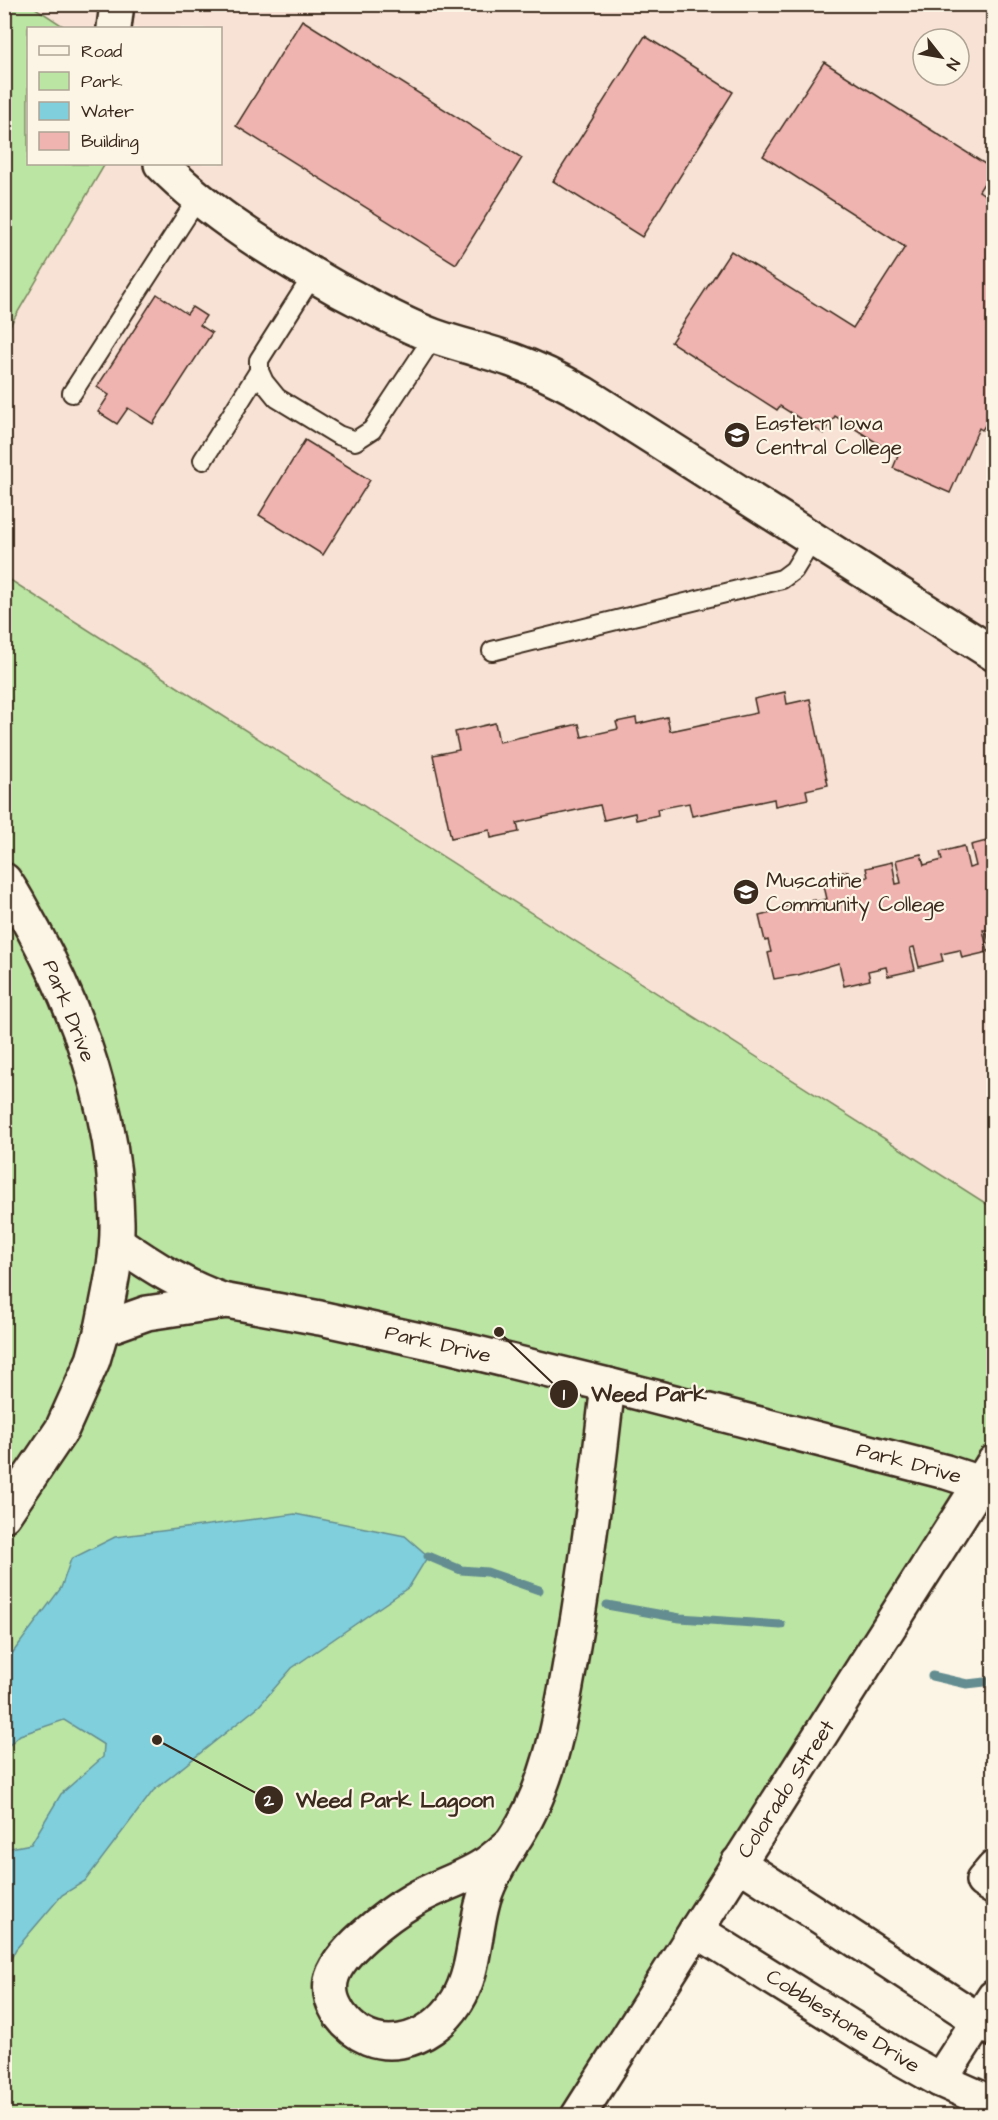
<svg xmlns="http://www.w3.org/2000/svg" width="998" height="2120" font-family="'Architects Daughter',sans-serif">
<style>
.built{fill:#f8e2d5;fill-rule:evenodd}
.green{fill:#bbe5a2;stroke:#7b8860;stroke-width:1.5}
.water{fill:#7fcfdc;stroke:#648d90;stroke-width:1.5}
.lines{fill:none;stroke-linecap:round;stroke-linejoin:round}
.stream{stroke:#648d90;stroke-width:9}
.building{fill:#efb4af;stroke:#3b2a1e;stroke-width:1.5}
.lane-casing{stroke:#3b2a1e;stroke-width:22}
.street-casing{stroke:#3b2a1e;stroke-width:38}
.secondary-casing{stroke:#3b2a1e;stroke-width:38}
.lane{stroke:#fcf5e5;stroke-width:18}
.street{stroke:#fcf5e5;stroke-width:33}
.secondary{stroke:#fcf5e5;stroke-width:33}
.labels{text-anchor:middle;dominant-baseline:central;stroke-width:4.5;stroke-linejoin:round;paint-order:stroke}
.poi-label{font-size:21px;fill:#3b2a1e;stroke:#fcf5e5;text-anchor:start}
.street-label{font-size:21px;fill:#3b2a1e;stroke:#fcf5e5}
.leader{fill:none;stroke:#3b2a1e;stroke-width:2}
.callout-dot{fill:#3b2a1e;stroke:#fcf5e5;stroke-width:2}
.mark-label{font-size:18px;text-anchor:middle;font-weight:bold;fill:#fff}
.callout-label{font-size:22px;text-anchor:middle;font-weight:bold;fill:#3b2a1e;stroke:#fcf5e5;stroke-width:4.5;stroke-linejoin:round;paint-order:stroke}
</style>
<rect width="100%" height="100%" fill="#fcf5e5"/>
<filter id="ink" filterUnits="userSpaceOnUse"><feTurbulence type="fractalNoise" baseFrequency=".0167" numOctaves="2"/><feDisplacementMap in="SourceGraphic" scale="12" xChannelSelector="R" yChannelSelector="G"/><feConvolveMatrix kernelMatrix="1 2 1 2 8 2 1 2 1" color-interpolation-filters="sRGB"/></filter>
<g filter="url(#ink)">
<path class="built" d="M 31,5 L 993,5 L 993,1208 L 5,576 L 5,334 L 105,164 L 220,164 L 220,28 L 66,28 ZM 923,39 L 959,39 L 959,75 L 923,75 Z"/>
<g class="green">
<path d="M 5,4 L 31,5 L 66,28 L 28,28 L 28,164 L 105,164 L 5,334 Z"/>
<path d="M 4,576 L 993,1208 L 993,1455 L 578,2115 L 5,2115 Z"/>
</g>
<path class="water" d="M 295,1514 L 405,1536 L 428,1556 L 409,1587 L 292,1668 L 259,1706 L 153,1791 L 85,1881 L 62,1895 L 16,1949 L 5,1970 L 5,1849 L 31,1844 L 61,1794 L 103,1757 L 104,1745 L 64,1720 L 20,1735 L 5,1749 L 5,1663 L 61,1588 L 71,1559 L 115,1537 Z"/>
<g class="lines">
<g class="stream">
<path d="M 428,1556 L 461,1570 L 487,1572 L 539,1590"/>
<path d="M 607,1605 L 680,1618 L 781,1625"/>
<path d="M 932,1676 L 967,1684 L 994,1681"/>
</g>
</g>
<g class="building">
<path d="M 302,20 L 522,158 L 456,264 L 236,126 Z"/>
<path d="M 645,36 L 733,92 L 642,237 L 553,181 Z"/>
<path d="M 824,62 L 993,169 L 979,191 L 994,201 L 994,412 L 982,430 L 979,428 L 950,493 L 893,468 L 898,456 L 835,416 L 824,434 L 780,406 L 777,410 L 671,342 L 731,251 L 853,328 L 905,247 L 763,156 Z"/>
<path d="M 157,294 L 187,314 L 192,307 L 206,316 L 200,325 L 212,333 L 153,424 L 128,408 L 117,424 L 98,412 L 109,395 L 97,387 Z"/>
<path d="M 305,440 L 370,480 L 323,555 L 259,515 Z"/>
<path d="M 785,692 L 787,704 L 810,699 L 828,785 L 806,790 L 808,799 L 775,806 L 774,799 L 692,816 L 689,803 L 657,809 L 658,815 L 636,820 L 635,813 L 604,820 L 600,805 L 517,823 L 519,832 L 491,838 L 490,830 L 451,838 L 433,755 L 459,750 L 455,732 L 495,723 L 499,742 L 579,724 L 582,737 L 618,729 L 616,722 L 636,718 L 637,724 L 667,717 L 670,731 L 757,713 L 754,699 Z"/>
<path d="M 994,839 L 994,953 L 992,953 L 986,930 L 983,930 L 988,952 L 962,958 L 960,950 L 941,954 L 943,961 L 919,967 L 914,947 L 910,948 L 915,970 L 888,976 L 886,967 L 868,971 L 870,980 L 844,986 L 839,963 L 798,975 L 774,979 L 768,953 L 771,952 L 768,940 L 765,941 L 759,916 L 784,910 L 783,907 L 815,900 L 815,902 L 827,899 L 822,877 L 848,871 L 850,881 L 868,877 L 866,868 L 892,862 L 896,884 L 901,883 L 896,860 L 921,854 L 924,865 L 942,860 L 940,852 L 964,846 L 969,868 L 976,866 L 971,845 Z"/>
</g>
<g class="lines">
<defs>
<g id="lane">
<path d="M 313,275 L 259,360 L 259,371 L 264,382 L 277,398 L 338,435 L 355,441 L 372,430 L 434,336"/>
<path d="M 72,393 L 198,198"/>
<path d="M 203,460 L 259,371"/>
<path d="M 492,651 L 782,579 L 794,570 L 813,539"/>
</g>
<g id="street">
<path d="M 114,28 L 117,4"/>
<path d="M 161,164 C 212,216 276,254 339,290 C 370,306 401,324 434,336 C 459,345 487,351 512,360 C 537,369 560,380 583,393 L 994,654"/>
<path d="M 4,880 C 16,896 24,914 34,931 C 82,1020 115,1119 117,1221 C 118,1258 109,1293 102,1329"/>
<path d="M 117,1242 C 153,1267 183,1286 225,1301"/>
<path d="M 4,1515 L 62,1429 L 93,1360 L 102,1329 L 147,1313 L 227,1301 L 320,1318 L 452,1347 L 608,1385 L 946,1472 L 980,1483"/>
<path d="M 511,1844 C 500,1863 487,1883 482,1905 C 474,1936 474,1974 457,2001 C 430,2044 373,2060 340,2015 C 333,2004 329,1995 331,1981 C 336,1953 389,1914 413,1900 C 436,1886 464,1879 486,1864 C 495,1858 503,1850 511,1844 Z"/>
<path d="M 511,1844 C 552,1784 561,1715 573,1646 C 588,1559 598,1472 608,1385"/>
<path d="M 738,1863 L 994,2030"/>
<path d="M 994,1868 L 983,1881 L 994,1888"/>
<path d="M 696,1930 L 899,2057 L 940,2080 L 994,2104"/>
<path d="M 940,2080 L 994,1997"/>
</g>
<path id="secondary" d="M 578,2116 L 994,1462"/>
</defs>
<use href="#lane" class="lane-casing"/>
<use href="#street" class="street-casing"/>
<use href="#secondary" class="secondary-casing"/>
<use href="#lane" class="lane"/>
<use href="#street" class="street"/>
<use href="#secondary" class="secondary"/>
</g>
</g>
<defs>
<symbol id="school-disc" viewBox="-11 -11 22 22"><circle r="9.5" fill="#3b2a1e" stroke="#fcf5e5"/><path d="M0-5L7-2L0 1L-7-2ZM-4 1L0 2.5L4 1V4Q0 6-4 4Z" fill="#fff"/></symbol>
<symbol id="university-disc" viewBox="-11 -11 22 22"><circle r="9.5" fill="#3b2a1e" stroke="#fcf5e5"/><path d="M0-5L7-2L0 1L-7-2ZM-4 1L0 2.5L4 1V4Q0 6-4 4Z" fill="#fff"/></symbol>
</defs>
<g fill-rule="evenodd">
<use href="#school-disc" x="722" y="420" width="30" height="30"/>
<use href="#university-disc" x="731" y="877" width="30" height="30"/>
</g>
<g class="labels">
<g class="poi-label">
<text x="756" y="423">Eastern Iowa<tspan x="756" dy="24">Central College</tspan></text>
<text x="766" y="880">Muscatine<tspan x="766" dy="24">Community College</tspan></text>
</g>
<g class="street-label">
<text transform="translate(69 1011) rotate(68)">Park Drive</text>
<text transform="translate(438 1344) rotate(13)">Park Drive</text>
<text transform="translate(909 1463) rotate(15)">Park Drive</text>
<text transform="translate(786 1789) rotate(-57)">Colorado Street</text>
<text transform="translate(843 2021) rotate(32)">Cobblestone Drive</text>
</g>
</g>
<path class="leader" d="M499 1332L564 1394M157 1740L269 1800"/>
<g class="callout-dot">
<circle cx="499" cy="1332" r="6"/>
<circle cx="157" cy="1740" r="6"/>
<circle cx="564" cy="1394" r="15"/>
<circle cx="269" cy="1800" r="15"/>
</g>
<g class="mark-label">
<text x="564" y="1400">1</text>
<text x="269" y="1806">2</text>
</g>
<g class="callout-label">
<text x="649" y="1401">Weed Park</text>
<text x="395" y="1807">Weed Park Lagoon</text>
</g>
<rect width="998" height="2120" fill="none" stroke="#fcf5e5" stroke-width="24"/>
<rect x="12" y="12" width="974" height="2096" fill="none" stroke="#3b2a1e" stroke-width="2" filter="url(#ink)"/>
<rect x="27" y="27" width="195" height="138" fill="#fcf5e5" stroke="#afa495" stroke-width="1.5"/>
<rect x="39" y="46" width="30" height="9" fill="#fcf5e5" stroke="#afa495" stroke-width="1.5"/>
<text x="81" y="57" font-size="18" fill="#3b2a1e">Road</text>
<rect x="39" y="72" width="30" height="18" fill="#bbe5a2" stroke="#afa495" stroke-width="1.5"/>
<text x="81" y="87" font-size="18" fill="#3b2a1e">Park</text>
<rect x="39" y="102" width="30" height="18" fill="#7fcfdc" stroke="#afa495" stroke-width="1.5"/>
<text x="81" y="117" font-size="18" fill="#3b2a1e">Water</text>
<rect x="39" y="132" width="30" height="18" fill="#efb4af" stroke="#afa495" stroke-width="1.5"/>
<text x="81" y="147" font-size="18" fill="#3b2a1e">Building</text>
<g transform="translate(941 57) rotate(121)"><circle r="28" fill="#fcf5e5" stroke="#afa495" stroke-width="1.5"/>
<path d="M0-4.5L10 22L0 15L-10 22Z" fill="#3b2a1e"/>
<text y="-9" font-size="16" font-weight="bold" text-anchor="middle" fill="#3b2a1e">N</text>
</g>
</svg>
